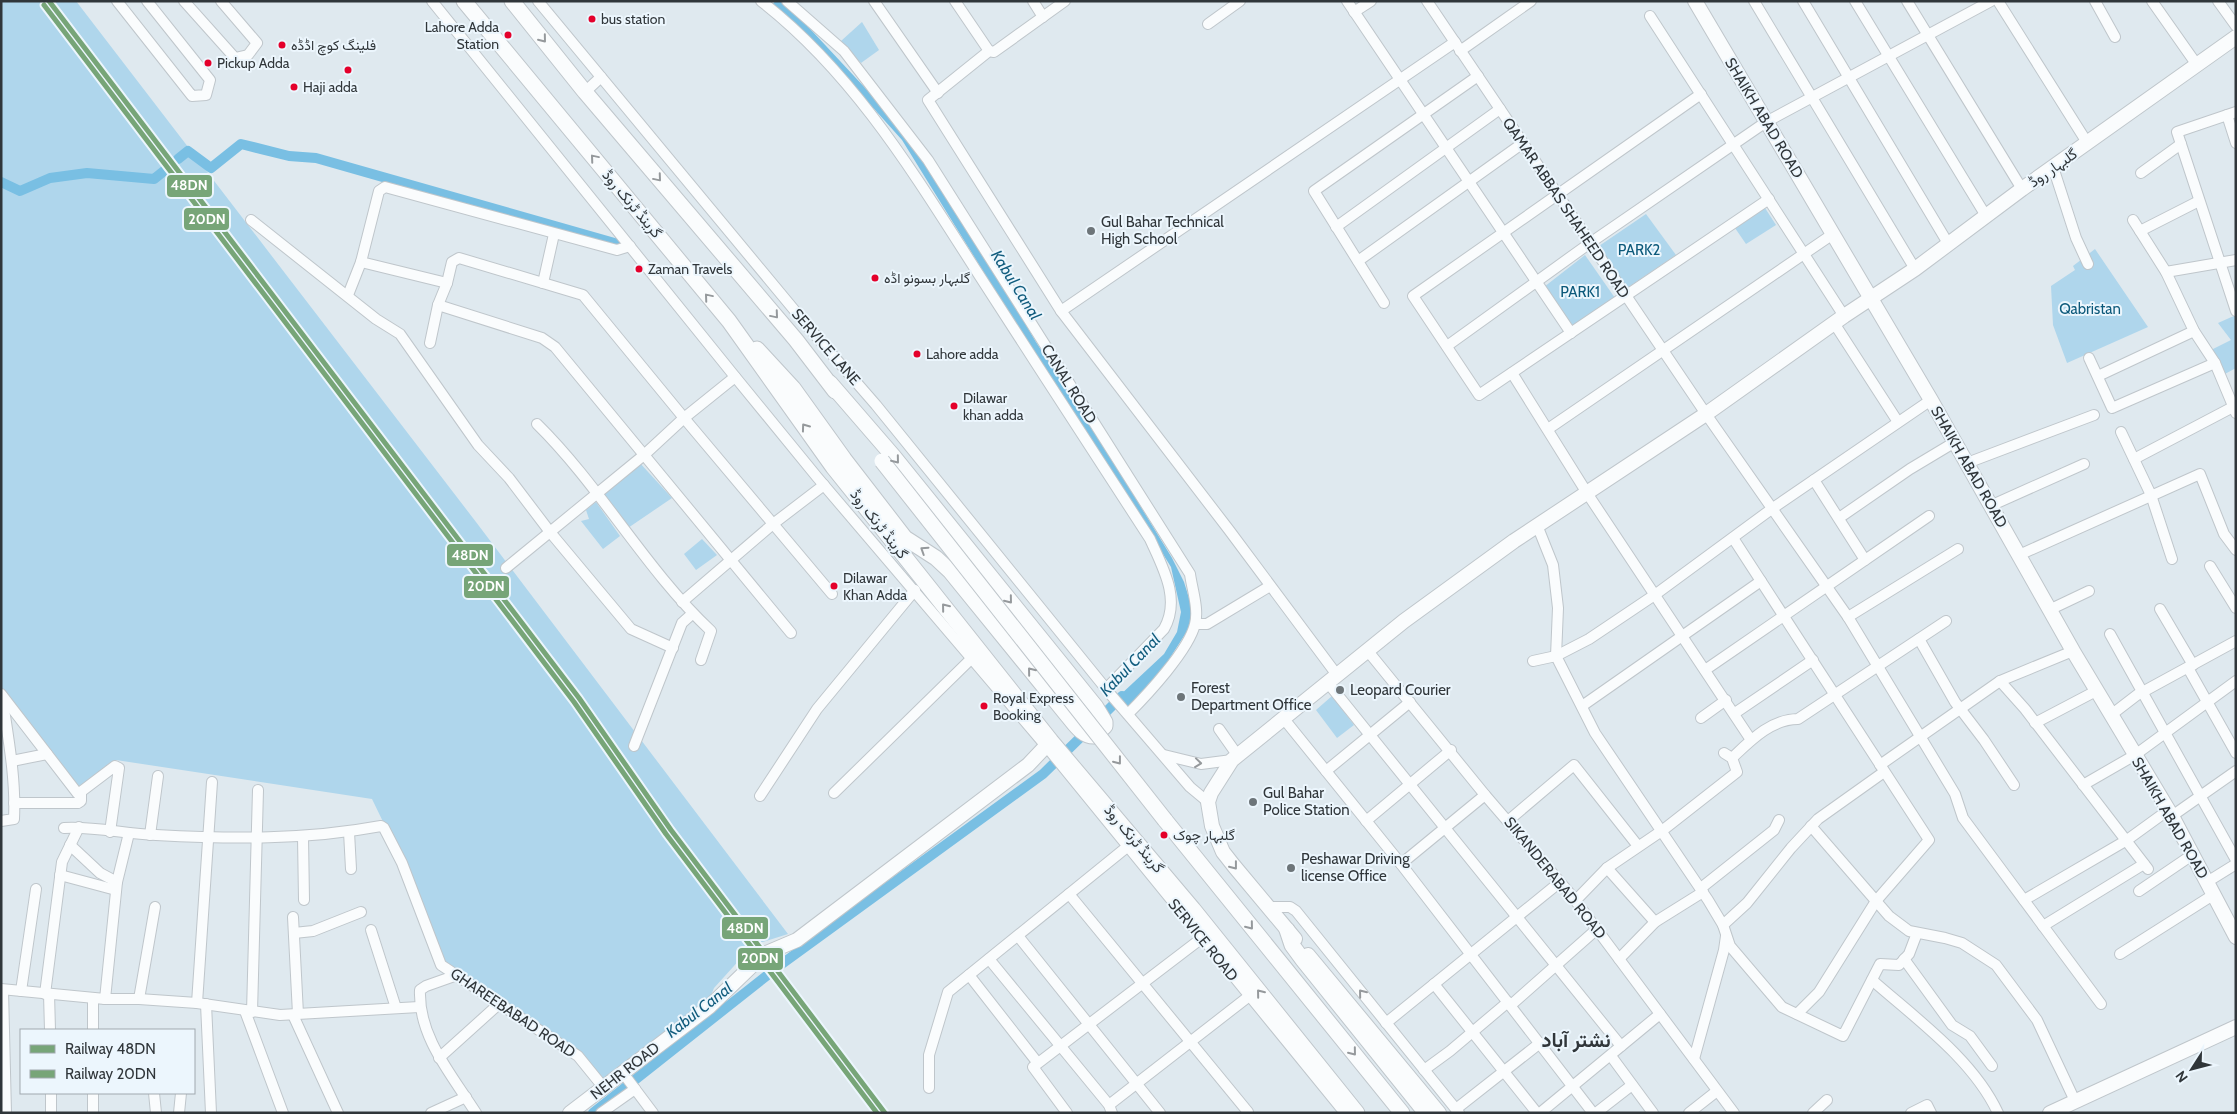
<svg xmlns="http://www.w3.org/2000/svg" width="2237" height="1114" font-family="Cabin,Vazirmatn,sans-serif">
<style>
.green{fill:#afd6ec}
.water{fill:#79bfe3}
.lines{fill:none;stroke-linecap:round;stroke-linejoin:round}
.canal{stroke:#79bfe3;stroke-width:10}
.minor-casing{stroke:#bfc6cb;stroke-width:12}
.major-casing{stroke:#bfc6cb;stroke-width:16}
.highway-casing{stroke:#bfc6cb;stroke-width:17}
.minor{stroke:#fafcfd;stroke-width:10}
.major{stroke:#fafcfd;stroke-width:14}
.highway{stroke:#fafcfd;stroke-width:15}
.highway-bridge-casing{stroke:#bfc6cb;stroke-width:17;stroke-linecap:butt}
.highway-bridge{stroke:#fafcfd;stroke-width:15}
.rail-1-casing{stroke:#ecf6fd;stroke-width:9}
.rail-2-casing{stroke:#ecf6fd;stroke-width:9}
.rail-1{stroke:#77a578;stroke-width:5}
.rail-2{stroke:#77a578;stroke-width:5}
.oneway{stroke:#95999c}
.bus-dot{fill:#e4002b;stroke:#ecf6fd;stroke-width:2}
.poi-dot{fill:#6d7579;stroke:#ecf6fd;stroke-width:2}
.labels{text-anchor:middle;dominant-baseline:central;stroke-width:4;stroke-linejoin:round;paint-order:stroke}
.bus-label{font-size:14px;fill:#30363a;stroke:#ecf6fd;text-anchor:start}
.street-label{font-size:15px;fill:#30363a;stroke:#ecf6fd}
.poi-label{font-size:15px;fill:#30363a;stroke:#ecf6fd;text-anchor:start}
.park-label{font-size:15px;fill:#0c597a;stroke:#ecf6fd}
.water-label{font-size:16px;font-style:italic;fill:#115c7d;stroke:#ecf6fd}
.district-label{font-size:20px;font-weight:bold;fill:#30363a;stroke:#ecf6fd}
.line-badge{stroke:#ecf6fd;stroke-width:2}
.badge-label{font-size:14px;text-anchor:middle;font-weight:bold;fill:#fff}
</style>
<rect width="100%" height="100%" fill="#dfe9ef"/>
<g class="green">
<path d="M 1,1 L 76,1 L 476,522 L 788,934 L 753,945 L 714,988 L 710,998 L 604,1088 L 578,1056 L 441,965 L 389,834 L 372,799 L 116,760 L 78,794 L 1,696 Z"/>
<path d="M 862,22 L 879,50 L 861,63 L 841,41 Z"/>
<path d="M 1765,208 L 1776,225 L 1746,244 L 1735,228 Z"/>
<path d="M 1646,214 L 1676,255 L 1627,288 L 1599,246 Z"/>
<path d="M 2095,249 L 2148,327 L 2067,363 L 2053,325 L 2051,286 L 2075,270 L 2073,266 Z"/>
<path d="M 1585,255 L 1615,298 L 1574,327 L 1544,287 Z"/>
<path d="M 2236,315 L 2236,368 L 2223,375 L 2209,351 L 2231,340 L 2218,323 Z"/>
<path d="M 638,461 L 672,498 L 625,530 L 600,497 Z"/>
<path d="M 596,502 L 620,536 L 603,549 L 581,521 L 589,519 L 586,510 Z"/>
<path d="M 702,539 L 717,555 L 696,570 L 684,554 Z"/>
<path d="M 1332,696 L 1354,725 L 1337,738 L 1316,710 Z"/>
</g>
<path class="water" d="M 776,1 L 786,3 L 895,120 L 926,161 L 988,260 L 1036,342 L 1102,443 L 1172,558 L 1184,582 L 1193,611 L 1193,622 L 1157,678 L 1126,709 L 1118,697 L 1164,654 L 1177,632 L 1181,612 L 1171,567 L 1117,480 L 991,284 L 902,140 L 841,72 L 772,4 Z"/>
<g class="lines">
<g class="canal">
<path d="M 178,159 L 188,151 L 211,168 L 241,144 L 289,156 L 316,158 L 618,244"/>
<path d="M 1,182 L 20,191 L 50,178 L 87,173 L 154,179 L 169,167"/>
<path d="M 1098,720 L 1122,696"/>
<path d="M 593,1113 L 779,966 L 1043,774 L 1088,730"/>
</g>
<defs>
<g id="minor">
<path d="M 117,1 L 192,96 L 206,95 L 210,80 L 147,1"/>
<path d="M 184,1 L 235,58 L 248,55 L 257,43 L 221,1"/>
<path d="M 432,1 L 732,373 L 817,477 L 1046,746 L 1345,1113"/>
<path d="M 538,1 L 810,329 L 876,405 L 1111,695 L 1190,787 L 1208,802"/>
<path d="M 761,1 C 855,74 916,177 979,275 C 1036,363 1093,452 1150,539 C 1163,568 1181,599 1164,629 L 1106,689"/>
<path d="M 787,1 L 844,51 L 928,160 L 1190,574 C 1192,589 1199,609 1195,624 C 1189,650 1147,695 1128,714"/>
<path d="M 874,1 L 938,93"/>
<path d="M 955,1 L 989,51"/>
<path d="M 1033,1 L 1043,17"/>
<path d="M 1065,1 L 994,52 L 989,51 L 928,100 L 1061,311 L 1229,530 L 1337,675"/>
<path d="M 1347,1 L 1571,333"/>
<path d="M 1427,1 L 1706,414 L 1848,617 L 1955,794 L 1963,818 L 2101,1004"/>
<path d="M 1754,1 L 1915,269"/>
<path d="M 1803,1 L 1949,245"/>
<path d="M 1855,1 L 1986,216"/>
<path d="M 1907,1 L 2022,189"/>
<path d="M 1998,1 L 2088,144"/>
<path d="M 2095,1 L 2115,37"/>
<path d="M 2152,1 L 2197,65"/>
<path d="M 2218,1 L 2236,26"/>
<path d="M 1354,12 L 1371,1"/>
<path d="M 1650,16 L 1844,316"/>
<path d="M 1208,24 L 1240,1"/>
<path d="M 1460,51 L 1531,1"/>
<path d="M 585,92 L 601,77"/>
<path d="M 1701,94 L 1413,296 L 1479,395 L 1769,199"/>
<path d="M 2236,112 L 2177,132 L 2236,311"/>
<path d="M 2227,115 L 2236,143"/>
<path d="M 2053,167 L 2076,238 L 2088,264"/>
<path d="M 2141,173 L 2181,144"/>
<path d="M 251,220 L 376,319 L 400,334 L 478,445 L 509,478 L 550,532 L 631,629 L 673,648"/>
<path d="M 2133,220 L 2166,272 L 2194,331 L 2215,363 L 2236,413"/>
<path d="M 1336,227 L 1500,109"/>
<path d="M 2140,231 L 2199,201"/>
<path d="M 554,234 L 543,283 L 583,295 L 684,418 L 832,594"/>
<path d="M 1358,261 L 1523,143"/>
<path d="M 361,262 L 447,283"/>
<path d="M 2166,272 L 2236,260"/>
<path d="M 348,295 L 361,262 L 379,191 L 385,187 L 617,250 L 630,246"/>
<path d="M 1384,303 L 1314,191 L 1478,76"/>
<path d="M 438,305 L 542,338 L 555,347 L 791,633"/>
<path d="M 1061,311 L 1455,42"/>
<path d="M 1834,323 L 1898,422"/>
<path d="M 430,343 L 438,305 L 447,283 L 452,262 L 459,258 L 543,283"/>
<path d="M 1447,346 L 1590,243 L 1766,122 L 1991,1"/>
<path d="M 2089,358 L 2112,408 L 2215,363"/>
<path d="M 1512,373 L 1587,493 L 1751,740"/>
<path d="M 2098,376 L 2194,331"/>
<path d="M 537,424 C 601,487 645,569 711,631 L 701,660"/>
<path d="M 1548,429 L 1833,234"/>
<path d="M 2121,432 L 2151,495 L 2172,559"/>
<path d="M 2134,459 L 2233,407"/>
<path d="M 1967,463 L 2094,415"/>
<path d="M 1814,480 L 1865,560"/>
<path d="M 1990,506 L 2084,464"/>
<path d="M 1839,518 L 1910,469 L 1955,442"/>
<path d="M 1537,525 L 1553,565 L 1558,608 L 1556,656 L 1595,733 L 1708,900 L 1723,925 L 1730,946 L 1782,1007 L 1843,1036 L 1880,964 L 1899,965 L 1909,954 L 1917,933"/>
<path d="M 1733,538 L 1929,840 L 1876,901 L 1819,992 L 1797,1014"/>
<path d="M 2019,555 L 2200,474 L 2224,534 L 2236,550"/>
<path d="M 2210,566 L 2236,608"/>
<path d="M 506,568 L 644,455 L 684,418 L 735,377"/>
<path d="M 682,602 L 773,524 L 824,485"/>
<path d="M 2160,609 L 2193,665"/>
<path d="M 2049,610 L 2089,591"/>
<path d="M 1848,617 L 1958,549"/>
<path d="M 1196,624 L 1207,624 L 1270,586"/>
<path d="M 2110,634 L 2236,860"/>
<path d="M 1919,639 L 1955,702 L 1984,740 L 2014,785"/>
<path d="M 1367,650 L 1485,795 L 1572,896 L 1734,1113"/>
<path d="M 1533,661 L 1556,656 L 1589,639 L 1656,594 L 1773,508 L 1931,400"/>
<path d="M 2188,668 L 2236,753"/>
<path d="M 1705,670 L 1929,516"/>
<path d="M 2000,681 L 2025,709 L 2148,869"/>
<path d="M 1328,683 L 1621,1046"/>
<path d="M 1,694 L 78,794 L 115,766 L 119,768 L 110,832"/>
<path d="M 1582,706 L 1761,581"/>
<path d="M 1735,713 L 1813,660"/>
<path d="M 2111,715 L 2137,695 L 2236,641"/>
<path d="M 1701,718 L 1726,700"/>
<path d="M 1284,719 L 1401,864 L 1593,1113"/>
<path d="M 2035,723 L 2096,691"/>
<path d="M 1219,729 L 1238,756"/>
<path d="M 634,746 L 682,623 L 692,614"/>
<path d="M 1164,755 L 1201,764 L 1232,760"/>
<path d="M 1732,758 C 1750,741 1771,719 1798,719 L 1946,621"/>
<path d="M 12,761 L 47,754"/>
<path d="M 1880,765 L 2000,681 L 2073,651"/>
<path d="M 1326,771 L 1410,702"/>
<path d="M 2083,785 L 2135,755 L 2236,681"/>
<path d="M 834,793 L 972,658"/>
<path d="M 760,796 L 817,709 L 915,590"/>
<path d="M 14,803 L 78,803 L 81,801 L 81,793"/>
<path d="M 2172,816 L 2236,771"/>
<path d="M 1509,820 L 1574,765 L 1638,846"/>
<path d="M 1,821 L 14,819 C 16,778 8,737 2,696"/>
<path d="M 1366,821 L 1451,750"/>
<path d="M 1811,826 L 1889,916 L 1909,931 L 1945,938 L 1962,943 L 1996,965 L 2037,1020 L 2075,1101"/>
<path d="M 64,828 C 94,826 125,834 156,835 C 232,839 306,840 381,826 L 384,828 L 402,863 L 441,965 L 578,1056 L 604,1088"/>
<path d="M 349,832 L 351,869"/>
<path d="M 150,835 L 158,776"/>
<path d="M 303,837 L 304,900"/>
<path d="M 70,845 L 100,873 L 117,882"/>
<path d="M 1401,864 L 1485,795"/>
<path d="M 1607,868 L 1655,922"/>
<path d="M 60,875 L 116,890"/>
<path d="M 2207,882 L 2236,864"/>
<path d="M 1701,888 L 1774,830 L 1779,820"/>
<path d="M 2139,891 L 2192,855"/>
<path d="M 1069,894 L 1248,1112"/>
<path d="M 1576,900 L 1607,868 L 1663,830 L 1737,772 L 1732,758 L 1724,753"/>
<path d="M 2024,900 L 2127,840 L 2167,811"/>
<path d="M 1268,907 L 1290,907 L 1296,911 L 1459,1113"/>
<path d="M 293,917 L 298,1014"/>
<path d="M 1723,925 L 1747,903 L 1791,848 L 1818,819 L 1884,772"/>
<path d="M 2043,926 L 2144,864"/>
<path d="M 371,930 L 396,1008"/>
<path d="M 294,933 L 313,931 L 361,912"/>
<path d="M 1018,936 L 1160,1113"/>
<path d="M 2120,954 L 2213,895"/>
<path d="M 989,959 L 1109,1105 L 1112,1113"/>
<path d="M 1619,959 L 1655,922 L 1703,892"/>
<path d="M 1904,959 L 1952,1025 L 1970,1036 L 1992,1066"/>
<path d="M 457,975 L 426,986 L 420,990 C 418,1037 452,1075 476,1113"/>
<path d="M 969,975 L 1037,1062"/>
<path d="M 1872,980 C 1915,1018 1973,1059 1998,1113"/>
<path d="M 1434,984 L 1537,1113"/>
<path d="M 1,989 L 105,999 L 139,999 L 197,1003 L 280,1015 L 419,1007"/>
<path d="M 3,990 L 6,1113"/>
<path d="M 21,991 L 36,889"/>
<path d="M 45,994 L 62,862 L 79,827"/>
<path d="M 49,994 L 50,1030"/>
<path d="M 105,999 L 117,882 L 129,833"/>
<path d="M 139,999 L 155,907"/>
<path d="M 197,1003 L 212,782"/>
<path d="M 206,1004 L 211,1113"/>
<path d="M 1511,1005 L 1597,929"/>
<path d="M 245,1011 L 283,1113"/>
<path d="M 252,1012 L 258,790"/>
<path d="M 293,1015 L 338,1113"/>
<path d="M 1386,1023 L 1560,882"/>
<path d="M 93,1030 L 93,998"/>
<path d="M 1611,1056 L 1653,1113"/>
<path d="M 439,1058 L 500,1003"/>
<path d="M 1694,1059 L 1724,950 L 1726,936"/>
<path d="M 1424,1070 L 1450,1051 L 1508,1002"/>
<path d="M 623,1073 L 653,1113"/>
<path d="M 929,1088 L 929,1055 L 948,992 L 1127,847"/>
<path d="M 51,1093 L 51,1113"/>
<path d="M 154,1093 L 156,1113"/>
<path d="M 1109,1105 L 1248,997"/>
<path d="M 1456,1109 L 1540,1043"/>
<path d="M 93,1113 L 93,1093"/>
<path d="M 179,1113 L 181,1093"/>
<path d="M 431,1113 L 466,1097"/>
<path d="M 601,1113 L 635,1089"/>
<path d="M 1067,1113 L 1033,1067 L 1202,938"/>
<path d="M 1540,1113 L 1660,1014"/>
<path d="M 1596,1113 L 1632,1085"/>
<path d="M 1689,1113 L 1717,1091"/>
<path d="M 1813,1113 L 1827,1100"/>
<path d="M 1911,1113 L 1927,1105 L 1931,1113"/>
</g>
<g id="major">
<path d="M 1695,1 L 1931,400 L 2073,651 L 2172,816 L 2236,937"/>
<path d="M 1295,939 L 1234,866 L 1223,852 L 1212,826 L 1208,802 L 1211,793 L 1232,760 L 1404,621 L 1514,541 L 1706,414 L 1844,316 L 1915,269 L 2022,189 L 2236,37"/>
<path d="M 1308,955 L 1439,1113"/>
<path d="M 570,1113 L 709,1007 L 764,954 L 797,940 L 1028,765 L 1046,746"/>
<path d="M 2050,1113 L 2236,1027"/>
</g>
<g id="highway">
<path d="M 464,1 L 729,321 L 833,467 L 878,523 L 1051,741 L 1193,909 L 1357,1113"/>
<path d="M 512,1 L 585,92 L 796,340 L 835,391"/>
<path d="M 757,349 L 793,388 L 844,459 L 905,538 L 936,558 L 950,571 L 1067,715 C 1074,723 1082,737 1095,736 L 1105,726 L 1105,722 L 1096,707 L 894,457 L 830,383"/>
<path d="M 1165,820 L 1402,1113"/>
<path d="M 1287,930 L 1292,945 L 1303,960 L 1426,1113"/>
</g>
</defs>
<use href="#minor" class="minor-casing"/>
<use href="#major" class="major-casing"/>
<use href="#highway" class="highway-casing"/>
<use href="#minor" class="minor"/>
<use href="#major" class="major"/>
<use href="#highway" class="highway"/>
<defs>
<path id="highway-bridge" d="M 882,461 L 1165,820"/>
</defs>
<use href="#highway-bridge" class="highway-bridge-casing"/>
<use href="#highway-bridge" class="highway-bridge"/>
<defs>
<path id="rail-1" d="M 49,1 L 579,698 L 671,830 L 885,1113"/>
<path id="rail-2" d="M 44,5 L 574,702 L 666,834 L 877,1113"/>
</defs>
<use href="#rail-1" class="rail-1-casing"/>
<use href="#rail-2" class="rail-2-casing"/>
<use href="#rail-1" class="rail-1"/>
<use href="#rail-2" class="rail-2"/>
</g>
<defs><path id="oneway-chevron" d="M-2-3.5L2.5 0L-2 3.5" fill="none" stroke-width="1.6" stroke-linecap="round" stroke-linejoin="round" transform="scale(1.25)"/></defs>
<g class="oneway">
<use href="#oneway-chevron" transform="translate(543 39) rotate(51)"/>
<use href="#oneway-chevron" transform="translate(594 158) rotate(-130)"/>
<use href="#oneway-chevron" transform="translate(658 178) rotate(50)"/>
<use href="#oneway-chevron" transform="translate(708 297) rotate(-130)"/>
<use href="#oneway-chevron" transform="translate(775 315) rotate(50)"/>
<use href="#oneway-chevron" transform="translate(805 427) rotate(-126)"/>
<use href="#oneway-chevron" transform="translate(896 460) rotate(51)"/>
<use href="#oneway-chevron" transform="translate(924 550) rotate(-147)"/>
<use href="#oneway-chevron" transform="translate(1009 600) rotate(51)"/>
<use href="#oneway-chevron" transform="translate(945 607) rotate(-129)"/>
<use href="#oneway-chevron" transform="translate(1031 671) rotate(-129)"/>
<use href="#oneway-chevron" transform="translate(1118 761) rotate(52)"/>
<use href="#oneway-chevron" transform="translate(1198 763) rotate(6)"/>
<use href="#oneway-chevron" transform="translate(1234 866) rotate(52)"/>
<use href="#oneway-chevron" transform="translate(1250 926) rotate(51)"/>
<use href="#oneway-chevron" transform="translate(1260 993) rotate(-129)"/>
<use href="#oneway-chevron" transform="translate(1362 993) rotate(-129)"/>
<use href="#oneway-chevron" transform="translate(1353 1052) rotate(51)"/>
</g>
<g class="bus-dot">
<circle cx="592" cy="19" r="4.5"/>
<circle cx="508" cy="35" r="4.5"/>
<circle cx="282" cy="45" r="4.5"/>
<circle cx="208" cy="63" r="4.5"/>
<circle cx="348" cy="70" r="4.5"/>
<circle cx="294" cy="87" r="4.5"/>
<circle cx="639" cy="269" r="4.5"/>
<circle cx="875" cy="278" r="4.5"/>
<circle cx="917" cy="354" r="4.5"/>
<circle cx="954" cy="406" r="4.5"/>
<circle cx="834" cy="586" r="4.5"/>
<circle cx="984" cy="706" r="4.5"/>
<circle cx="1164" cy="835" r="4.5"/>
</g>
<g class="poi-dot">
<circle cx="1091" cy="231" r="5"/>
<circle cx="1340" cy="690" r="5"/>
<circle cx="1181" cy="697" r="5"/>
<circle cx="1253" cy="802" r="5"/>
<circle cx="1291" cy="868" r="5"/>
</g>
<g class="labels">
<g class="bus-label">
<text x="601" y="19">bus station</text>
<text x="499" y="27" text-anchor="end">Lahore Adda<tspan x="499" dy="17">Station</tspan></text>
<text x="291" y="45">فلینگ کوچ اڈڈہ</text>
<text x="217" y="63">Pickup Adda</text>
<text x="303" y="87">Haji adda</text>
<text x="648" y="269">Zaman Travels</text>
<text x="884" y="278">گلبہار بسونو اڈہ</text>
<text x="926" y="354">Lahore adda</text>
<text x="963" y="398">Dilawar<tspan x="963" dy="17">khan adda</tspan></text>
<text x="843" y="578">Dilawar<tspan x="843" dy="17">Khan Adda</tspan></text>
<text x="993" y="698">Royal Express<tspan x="993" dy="17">Booking</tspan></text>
<text x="1173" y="835">گلبہار چوک</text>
</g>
<g class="street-label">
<text transform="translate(1764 118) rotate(59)">SHAIKH ABAD ROAD</text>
<text transform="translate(2053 168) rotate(-35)">گلبہار روڈ</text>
<text transform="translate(632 204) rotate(50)">گرینڈ ٹرنک روڈ</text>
<text transform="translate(1566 208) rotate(56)">QAMAR ABBAS SHAHEED ROAD</text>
<text transform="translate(826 347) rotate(49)">SERVICE LANE</text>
<text transform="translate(1069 384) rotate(58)">CANAL ROAD</text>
<text transform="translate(1969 467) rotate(60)">SHAIKH ABAD ROAD</text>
<text transform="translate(879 524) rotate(52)">گرینڈ ٹرنک روڈ</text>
<text transform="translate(2170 818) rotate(60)">SHAIKH ABAD ROAD</text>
<text transform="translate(1134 839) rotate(50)">گرینڈ ٹرنک روڈ</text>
<text transform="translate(1555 878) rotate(51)">SIKANDERABAD ROAD</text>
<text transform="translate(1203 940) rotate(51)">SERVICE ROAD</text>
<text transform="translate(513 1013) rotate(34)">GHAREEBABAD ROAD</text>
<text transform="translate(625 1071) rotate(-38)">NEHR ROAD</text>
</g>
<g class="poi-label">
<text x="1101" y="222">Gul Bahar Technical<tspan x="1101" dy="17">High School</tspan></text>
<text x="1191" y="688">Forest<tspan x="1191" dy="17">Department Office</tspan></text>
<text x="1350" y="690">Leopard Courier</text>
<text x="1263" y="793">Gul Bahar<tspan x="1263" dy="17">Police Station</tspan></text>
<text x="1301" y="859">Peshawar Driving<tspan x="1301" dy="17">license Office</tspan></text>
</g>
<g class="park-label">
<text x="1639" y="250">PARK2</text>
<text x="1580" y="292">PARK1</text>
<text x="2090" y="309">Qabristan</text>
</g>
<g class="water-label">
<text transform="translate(1016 285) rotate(58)">Kabul Canal</text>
<text transform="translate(1130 665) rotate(-46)">Kabul Canal</text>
<text transform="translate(699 1010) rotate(-38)">Kabul Canal</text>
</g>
<g class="district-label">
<text x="1576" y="1040">نشتر آباد</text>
</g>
</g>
<g class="line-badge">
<rect x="166" y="174" width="47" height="24" rx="5" fill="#77a578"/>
<rect x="183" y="207" width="47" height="24" rx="5" fill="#77a578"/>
<rect x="446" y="543" width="48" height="24" rx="5" fill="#77a578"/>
<rect x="463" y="575" width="47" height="24" rx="5" fill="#77a578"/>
<rect x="721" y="916" width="48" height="24" rx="5" fill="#77a578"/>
<rect x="737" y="947" width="47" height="24" rx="5" fill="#77a578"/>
</g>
<g class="badge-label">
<text x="189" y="190">48DN</text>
<text x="207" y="224">20DN</text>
<text x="470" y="560">48DN</text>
<text x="486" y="591">20DN</text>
<text x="745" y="933">48DN</text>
<text x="760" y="963">20DN</text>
</g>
<rect width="2237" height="1114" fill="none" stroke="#30363a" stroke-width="5"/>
<rect x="20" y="1029" width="175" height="65" fill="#ecf6fd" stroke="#a1a9af"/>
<rect x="30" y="1045" width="25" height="8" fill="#77a578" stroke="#a1a9af"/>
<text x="65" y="1054" font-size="15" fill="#30363a">Railway 48DN</text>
<rect x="30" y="1070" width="25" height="8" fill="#77a578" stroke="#a1a9af"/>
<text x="65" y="1079" font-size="15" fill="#30363a">Railway 20DN</text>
<g transform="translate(2192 1069) rotate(234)" stroke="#ecf6fd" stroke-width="4" paint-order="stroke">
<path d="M0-4L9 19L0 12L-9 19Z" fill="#30363a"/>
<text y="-8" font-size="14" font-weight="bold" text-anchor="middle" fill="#30363a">N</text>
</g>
</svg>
